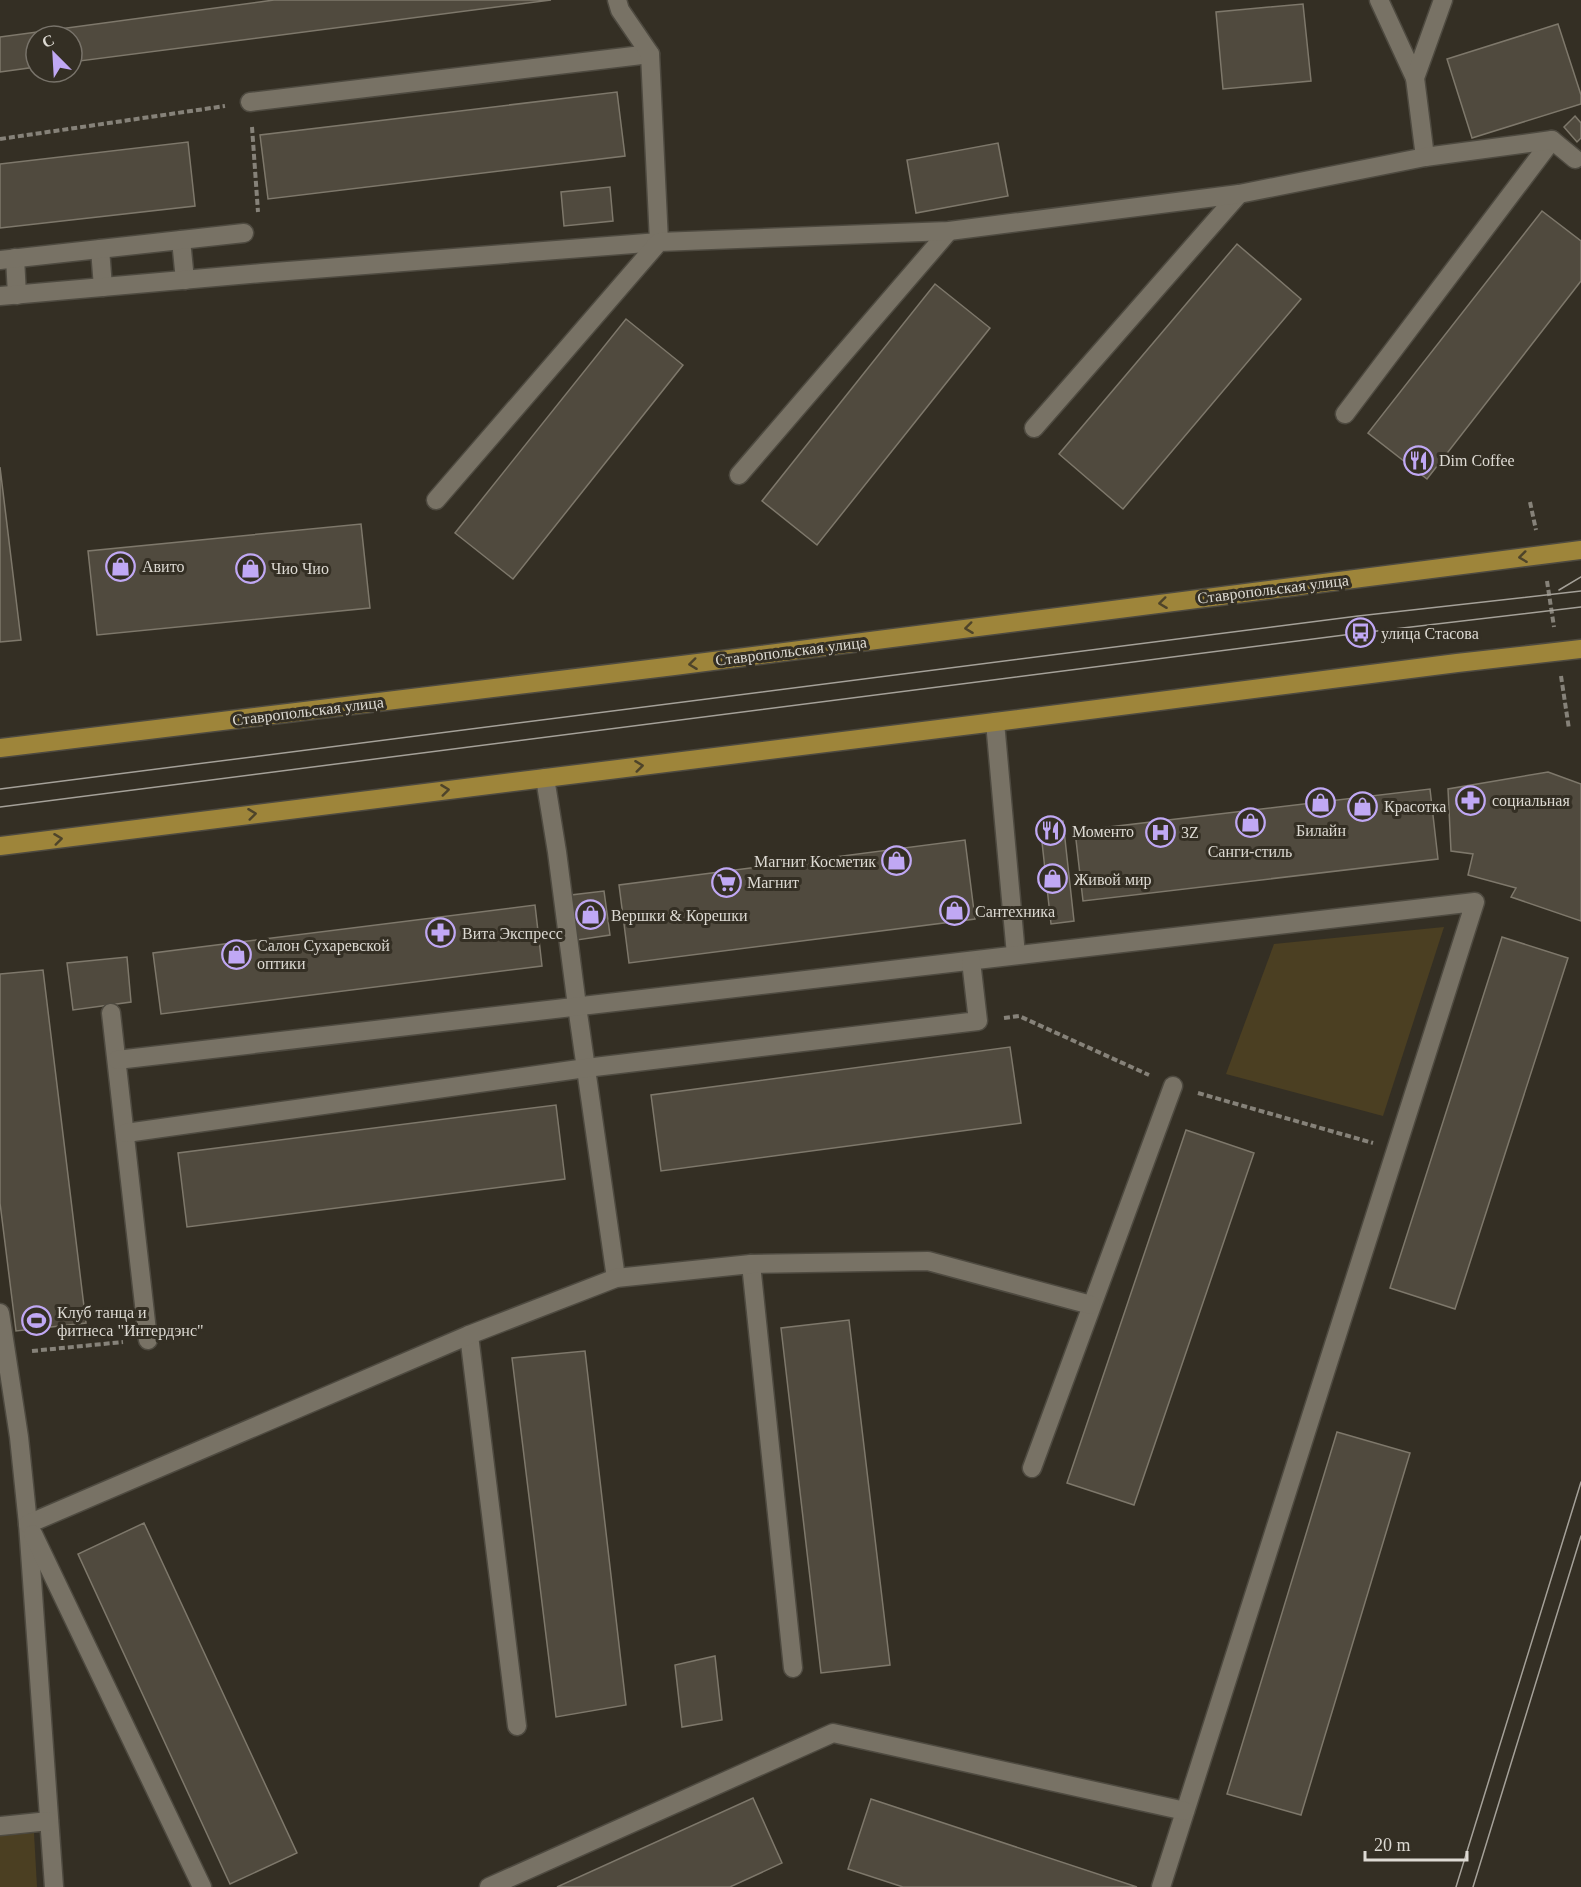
<svg xmlns="http://www.w3.org/2000/svg" width="1581" height="1887" font-family="Georgia,serif">
<style>
.green{fill:#4b3f22}
.building{fill:#504a3e;stroke:#7e786b;stroke-width:1.5}
.lines{fill:none;stroke-linecap:round;stroke-linejoin:round}
.minor-casing{stroke:#4e4a40;stroke-width:21}
.major-casing{stroke:#4e4a40;stroke-width:21}
.path{stroke:#868279;stroke-width:4;stroke-dasharray:6 3;stroke-linecap:butt}
.minor{stroke:#787265;stroke-width:18}
.major{stroke:#9e853a;stroke-width:18}
.tram{stroke:#a5a199;stroke-width:1.5}
.oneway{stroke:#4e442a}
.labels{text-anchor:middle;dominant-baseline:central;stroke-width:6;stroke-linejoin:round;paint-order:stroke}
.poi-label{font-size:16px;fill:#dddad3;stroke:#342f24;text-anchor:start}
.street-label{font-size:16px;fill:#dddad3;stroke:#342f24}
</style>
<rect width="100%" height="100%" fill="#342f24"/>
<g class="green">
<path d="M 1444,927 L 1383,1116 L 1226,1074 L 1274,944 Z"/>
<path d="M 34,1833 L 37,1887 L 0,1887 L 0,1836 Z"/>
</g>
<g class="building">
<path d="M 274,0 L 551,0 L 72,62 L 72,36 L 36,36 L 36,67 L 0,72 L 0,37 Z"/>
<path d="M 1303,4 L 1311,81 L 1223,89 L 1216,12 Z"/>
<path d="M 1558,24 L 1581,95 L 1581,104 L 1472,138 L 1447,59 Z"/>
<path d="M 617,92 L 625,156 L 268,199 L 260,135 Z"/>
<path d="M 1575,116 L 1581,123 L 1581,138 L 1577,142 L 1564,127 Z"/>
<path d="M 188,142 L 195,206 L 0,228 L 0,164 Z"/>
<path d="M 998,143 L 1008,196 L 916,213 L 907,160 Z"/>
<path d="M 610,187 L 613,221 L 564,226 L 561,192 Z"/>
<path d="M 1542,211 L 1581,241 L 1581,281 L 1427,479 L 1368,433 Z"/>
<path d="M 1237,244 L 1301,299 L 1123,509 L 1059,454 Z"/>
<path d="M 935,284 L 990,328 L 817,545 L 762,501 Z"/>
<path d="M 626,319 L 683,365 L 513,579 L 455,533 Z"/>
<path d="M 0,467 L 21,640 L 0,642 Z"/>
<path d="M 361,524 L 370,608 L 97,635 L 88,551 Z"/>
<path d="M 1548,772 L 1581,784 L 1581,921 L 1511,897 L 1516,888 L 1468,875 L 1473,854 L 1451,851 L 1448,789 Z"/>
<path d="M 1430,789 L 1438,859 L 1083,901 L 1075,831 Z"/>
<path d="M 1063,821 L 1074,921 L 1051,924 L 1040,824 Z"/>
<path d="M 965,840 L 975,919 L 629,963 L 619,885 Z"/>
<path d="M 604,891 L 610,935 L 577,940 L 571,895 Z"/>
<path d="M 535,905 L 542,966 L 161,1014 L 153,953 Z"/>
<path d="M 1502,937 L 1568,958 L 1455,1309 L 1390,1288 Z"/>
<path d="M 127,957 L 131,1002 L 73,1010 L 67,963 Z"/>
<path d="M 43,970 L 86,1323 L 16,1331 L 0,1203 L 0,974 Z"/>
<path d="M 1010,1047 L 1021,1123 L 661,1171 L 651,1095 Z"/>
<path d="M 556,1105 L 565,1179 L 187,1227 L 178,1153 Z"/>
<path d="M 1186,1130 L 1254,1153 L 1134,1505 L 1067,1483 Z"/>
<path d="M 849,1320 L 890,1665 L 821,1673 L 781,1328 Z"/>
<path d="M 585,1351 L 626,1705 L 556,1717 L 512,1358 Z"/>
<path d="M 1337,1432 L 1410,1453 L 1301,1815 L 1227,1794 Z"/>
<path d="M 144,1523 L 297,1853 L 230,1884 L 78,1554 Z"/>
<path d="M 715,1656 L 722,1720 L 682,1727 L 675,1665 Z"/>
<path d="M 753,1798 L 782,1863 L 730,1887 L 557,1887 Z"/>
<path d="M 871,1799 L 1137,1887 L 903,1887 L 848,1869 Z"/>
</g>
<g class="lines">
<defs>
<g id="minor">
<path d="M 1379,0 L 1415,78"/>
<path d="M 250,102 L 650,54"/>
<path d="M 1425,157 L 1415,78 L 1443,0"/>
<path d="M 181,240 L 185,280"/>
<path d="M 100,249 L 103,287"/>
<path d="M 15,258 L 17,295"/>
<path d="M 0,260 L 244,233"/>
<path d="M 0,296 L 262,273 L 659,242 L 650,54 L 620,10 L 617,0"/>
<path d="M 1345,414 L 1552,140"/>
<path d="M 1034,428 L 1239,194"/>
<path d="M 739,475 L 949,231"/>
<path d="M 436,500 L 659,242 L 949,231 L 1239,194 L 1425,157 L 1552,140 L 1575,159"/>
<path d="M 995,722 L 1016,955"/>
<path d="M 545,778 L 557,852 L 577,1006 L 616,1278"/>
<path d="M 111,1013 L 148,1340"/>
<path d="M 117,1060 L 1475,902 L 1161,1887"/>
<path d="M 126,1133 L 586,1068 L 978,1021 L 971,961"/>
<path d="M 751,1264 L 793,1668"/>
<path d="M 0,1313 L 19,1437 L 28,1524 L 54,1887"/>
<path d="M 469,1335 L 517,1726"/>
<path d="M 1032,1468 L 1173,1086"/>
<path d="M 28,1524 L 469,1335 L 616,1278 L 751,1264 L 928,1261 L 1091,1305"/>
<path d="M 33,1534 L 202,1887"/>
<path d="M 0,1826 L 49,1821"/>
<path d="M 489,1887 L 833,1733 L 1185,1811"/>
</g>
<g id="major">
<path d="M 0,748 L 674,666 L 1581,550"/>
<path d="M 0,846 L 995,722 L 1457,663 L 1581,649"/>
</g>
</defs>
<use href="#minor" class="minor-casing"/>
<use href="#major" class="major-casing"/>
<g class="path">
<path d="M 252,127 L 258,212"/>
<path d="M 0,139 L 225,106"/>
<path d="M 1530,502 L 1536,530"/>
<path d="M 1547,581 L 1554,627"/>
<path d="M 1561,676 L 1569,729"/>
<path d="M 1004,1018 L 1019,1016 L 1149,1075"/>
<path d="M 1198,1093 L 1373,1143"/>
<path d="M 32,1351 L 123,1342"/>
</g>
<use href="#minor" class="minor"/>
<use href="#major" class="major"/>
<g class="tram">
<path d="M 1559,590 L 1581,577"/>
<path d="M 0,789 L 1358,616 L 1581,591"/>
<path d="M 0,807 L 1360,633 L 1581,607"/>
<path d="M 1456,1887 L 1581,1482"/>
<path d="M 1473,1887 L 1581,1536"/>
</g>
</g>
<defs><path id="oneway-chevron" d="M-2-3.5L2.5 0L-2 3.5" fill="none" stroke-width="1.6" stroke-linecap="round" stroke-linejoin="round" transform="scale(1.5)"/></defs>
<g class="oneway">
<use href="#oneway-chevron" transform="translate(1523 557) rotate(173)"/>
<use href="#oneway-chevron" transform="translate(1163 603) rotate(173)"/>
<use href="#oneway-chevron" transform="translate(969 628) rotate(173)"/>
<use href="#oneway-chevron" transform="translate(693 664) rotate(173)"/>
<use href="#oneway-chevron" transform="translate(639 766) rotate(-7)"/>
<use href="#oneway-chevron" transform="translate(445 790) rotate(-7)"/>
<use href="#oneway-chevron" transform="translate(252 814) rotate(-7)"/>
<use href="#oneway-chevron" transform="translate(58 839) rotate(-7)"/>
</g>
<defs>
<symbol id="restaurant-ring" viewBox="-11 -11 22 22"><circle r="9.5" fill="#342f24" stroke="#c0a8f4" stroke-width="1.5"/><path d="M-5-6h1v4h1v-4h1v4h1v-4h1v5L-1.5 .5V6h-2V.5L-5-1ZM5-6V6H3V1.5H1.5Q1.5-4 5-6Z" fill="#c0a8f4"/></symbol>
<symbol id="shop-ring" viewBox="-11 -11 22 22"><circle r="9.5" fill="#342f24" stroke="#c0a8f4" stroke-width="1.5"/><path d="M-5-2.5h2.3a2.7 3.5 0 0 1 5.4 0H5L5.5 6h-11ZM-1.5-2.5h3a1.5 2.3 0 0 0-3 0Z" fill="#c0a8f4"/></symbol>
<symbol id="bus-ring" viewBox="-11 -11 22 22"><circle r="9.5" fill="#342f24" stroke="#c0a8f4" stroke-width="1.5"/><path d="M-5-6H5V4H4V6H2V4H-2V6H-4V4H-5ZM-3.5-4V0h7V-4ZM-3.5 1.2v1.5H-2V1.2ZM2 1.2v1.5H3.5V1.2Z" fill="#c0a8f4"/></symbol>
<symbol id="pharmacy-ring" viewBox="-11 -11 22 22"><circle r="9.5" fill="#342f24" stroke="#c0a8f4" stroke-width="1.5"/><path d="M-2-6h4v4h4v4h-4v4h-4v-4h-4v-4h4Z" fill="#c0a8f4"/></symbol>
<symbol id="hospital-ring" viewBox="-11 -11 22 22"><circle r="9.5" fill="#342f24" stroke="#c0a8f4" stroke-width="1.5"/><path d="M-5-5h3v3.5h4V-5h3V5h-3V1.5h-4V5h-3Z" fill="#c0a8f4"/></symbol>
<symbol id="supermarket-ring" viewBox="-11 -11 22 22"><circle r="9.5" fill="#342f24" stroke="#c0a8f4" stroke-width="1.5"/><path d="M-6-5.5h2.5l.6 2H6L4.5 2H-2.5L-4.4-4H-6ZM-1.5 3.2a1.3 1.3 0 1 0 .1 0ZM3 3.2a1.3 1.3 0 1 0 .1 0Z" fill="#c0a8f4"/></symbol>
<symbol id="stadium-ring" viewBox="-11 -11 22 22"><circle r="9.5" fill="#342f24" stroke="#c0a8f4" stroke-width="1.5"/><path d="M0-5a6.5 5 0 1 0 0 10a6.5 5 0 1 0 0-10ZM-3.5-1.8h7v3.6h-7Z" fill="#c0a8f4"/></symbol>
</defs>
<g fill-rule="evenodd">
<use href="#restaurant-ring" x="1402" y="444" width="33" height="33"/>
<use href="#shop-ring" x="104" y="550" width="33" height="33"/>
<use href="#shop-ring" x="234" y="552" width="33" height="33"/>
<use href="#bus-ring" x="1344" y="616" width="33" height="33"/>
<use href="#pharmacy-ring" x="1454" y="784" width="33" height="33"/>
<use href="#shop-ring" x="1304" y="786" width="33" height="33"/>
<use href="#shop-ring" x="1346" y="790" width="33" height="33"/>
<use href="#shop-ring" x="1234" y="806" width="33" height="33"/>
<use href="#restaurant-ring" x="1034" y="814" width="33" height="33"/>
<use href="#hospital-ring" x="1144" y="816" width="33" height="33"/>
<use href="#shop-ring" x="880" y="844" width="33" height="33"/>
<use href="#shop-ring" x="1036" y="862" width="33" height="33"/>
<use href="#supermarket-ring" x="710" y="866" width="33" height="33"/>
<use href="#shop-ring" x="938" y="894" width="33" height="33"/>
<use href="#shop-ring" x="574" y="898" width="33" height="33"/>
<use href="#pharmacy-ring" x="424" y="916" width="33" height="33"/>
<use href="#shop-ring" x="220" y="938" width="33" height="33"/>
<use href="#stadium-ring" x="20" y="1304" width="33" height="33"/>
</g>
<g class="labels">
<g class="poi-label">
<text x="1439" y="460">Dim Coffee</text>
<text x="142" y="566">Авито</text>
<text x="271" y="568">Чио Чио</text>
<text x="1381" y="633">улица Стасова</text>
<text x="1492" y="800">социальная</text>
<text x="1384" y="806">Красотка</text>
<text x="1321" y="830" text-anchor="middle">Билайн</text>
<text x="1072" y="831">Моменто</text>
<text x="1181" y="832">3Z</text>
<text x="1250" y="851" text-anchor="middle">Санги-стиль</text>
<text x="876" y="861" text-anchor="end">Магнит Косметик</text>
<text x="1074" y="879">Живой мир</text>
<text x="747" y="882">Магнит</text>
<text x="975" y="911">Сантехника</text>
<text x="611" y="915">Вершки &amp; Корешки</text>
<text x="462" y="933">Вита Экспресс</text>
<text x="257" y="945">Салон Сухаревской<tspan x="257" dy="18">оптики</tspan></text>
<text x="57" y="1312">Клуб танца и<tspan x="57" dy="18">фитнеса "Интердэнс"</tspan></text>
</g>
<g class="street-label">
<text transform="translate(1273 589) rotate(-7)">Ставропольская улица</text>
<text transform="translate(791 651) rotate(-7)">Ставропольская улица</text>
<text transform="translate(308 711) rotate(-7)">Ставропольская улица</text>
</g>
</g>
<g transform="translate(54 54) rotate(336)"><circle r="28" fill="#342f24" stroke="#78736a" stroke-width="1.5"/>
<path d="M0-4.5L10 22L0 15L-10 22Z" fill="#c0a8f4"/>
<text y="-9" font-size="16" font-weight="bold" text-anchor="middle" fill="#dddad3">С</text>
</g>
<path d="M1365 1851v9h102v-9" fill="none" stroke="#dddad3" stroke-width="3"/>
<text x="1374" y="1851" font-size="18" fill="#dddad3" stroke="#342f24" stroke-width="4.5" paint-order="stroke">20 m</text>
</svg>
